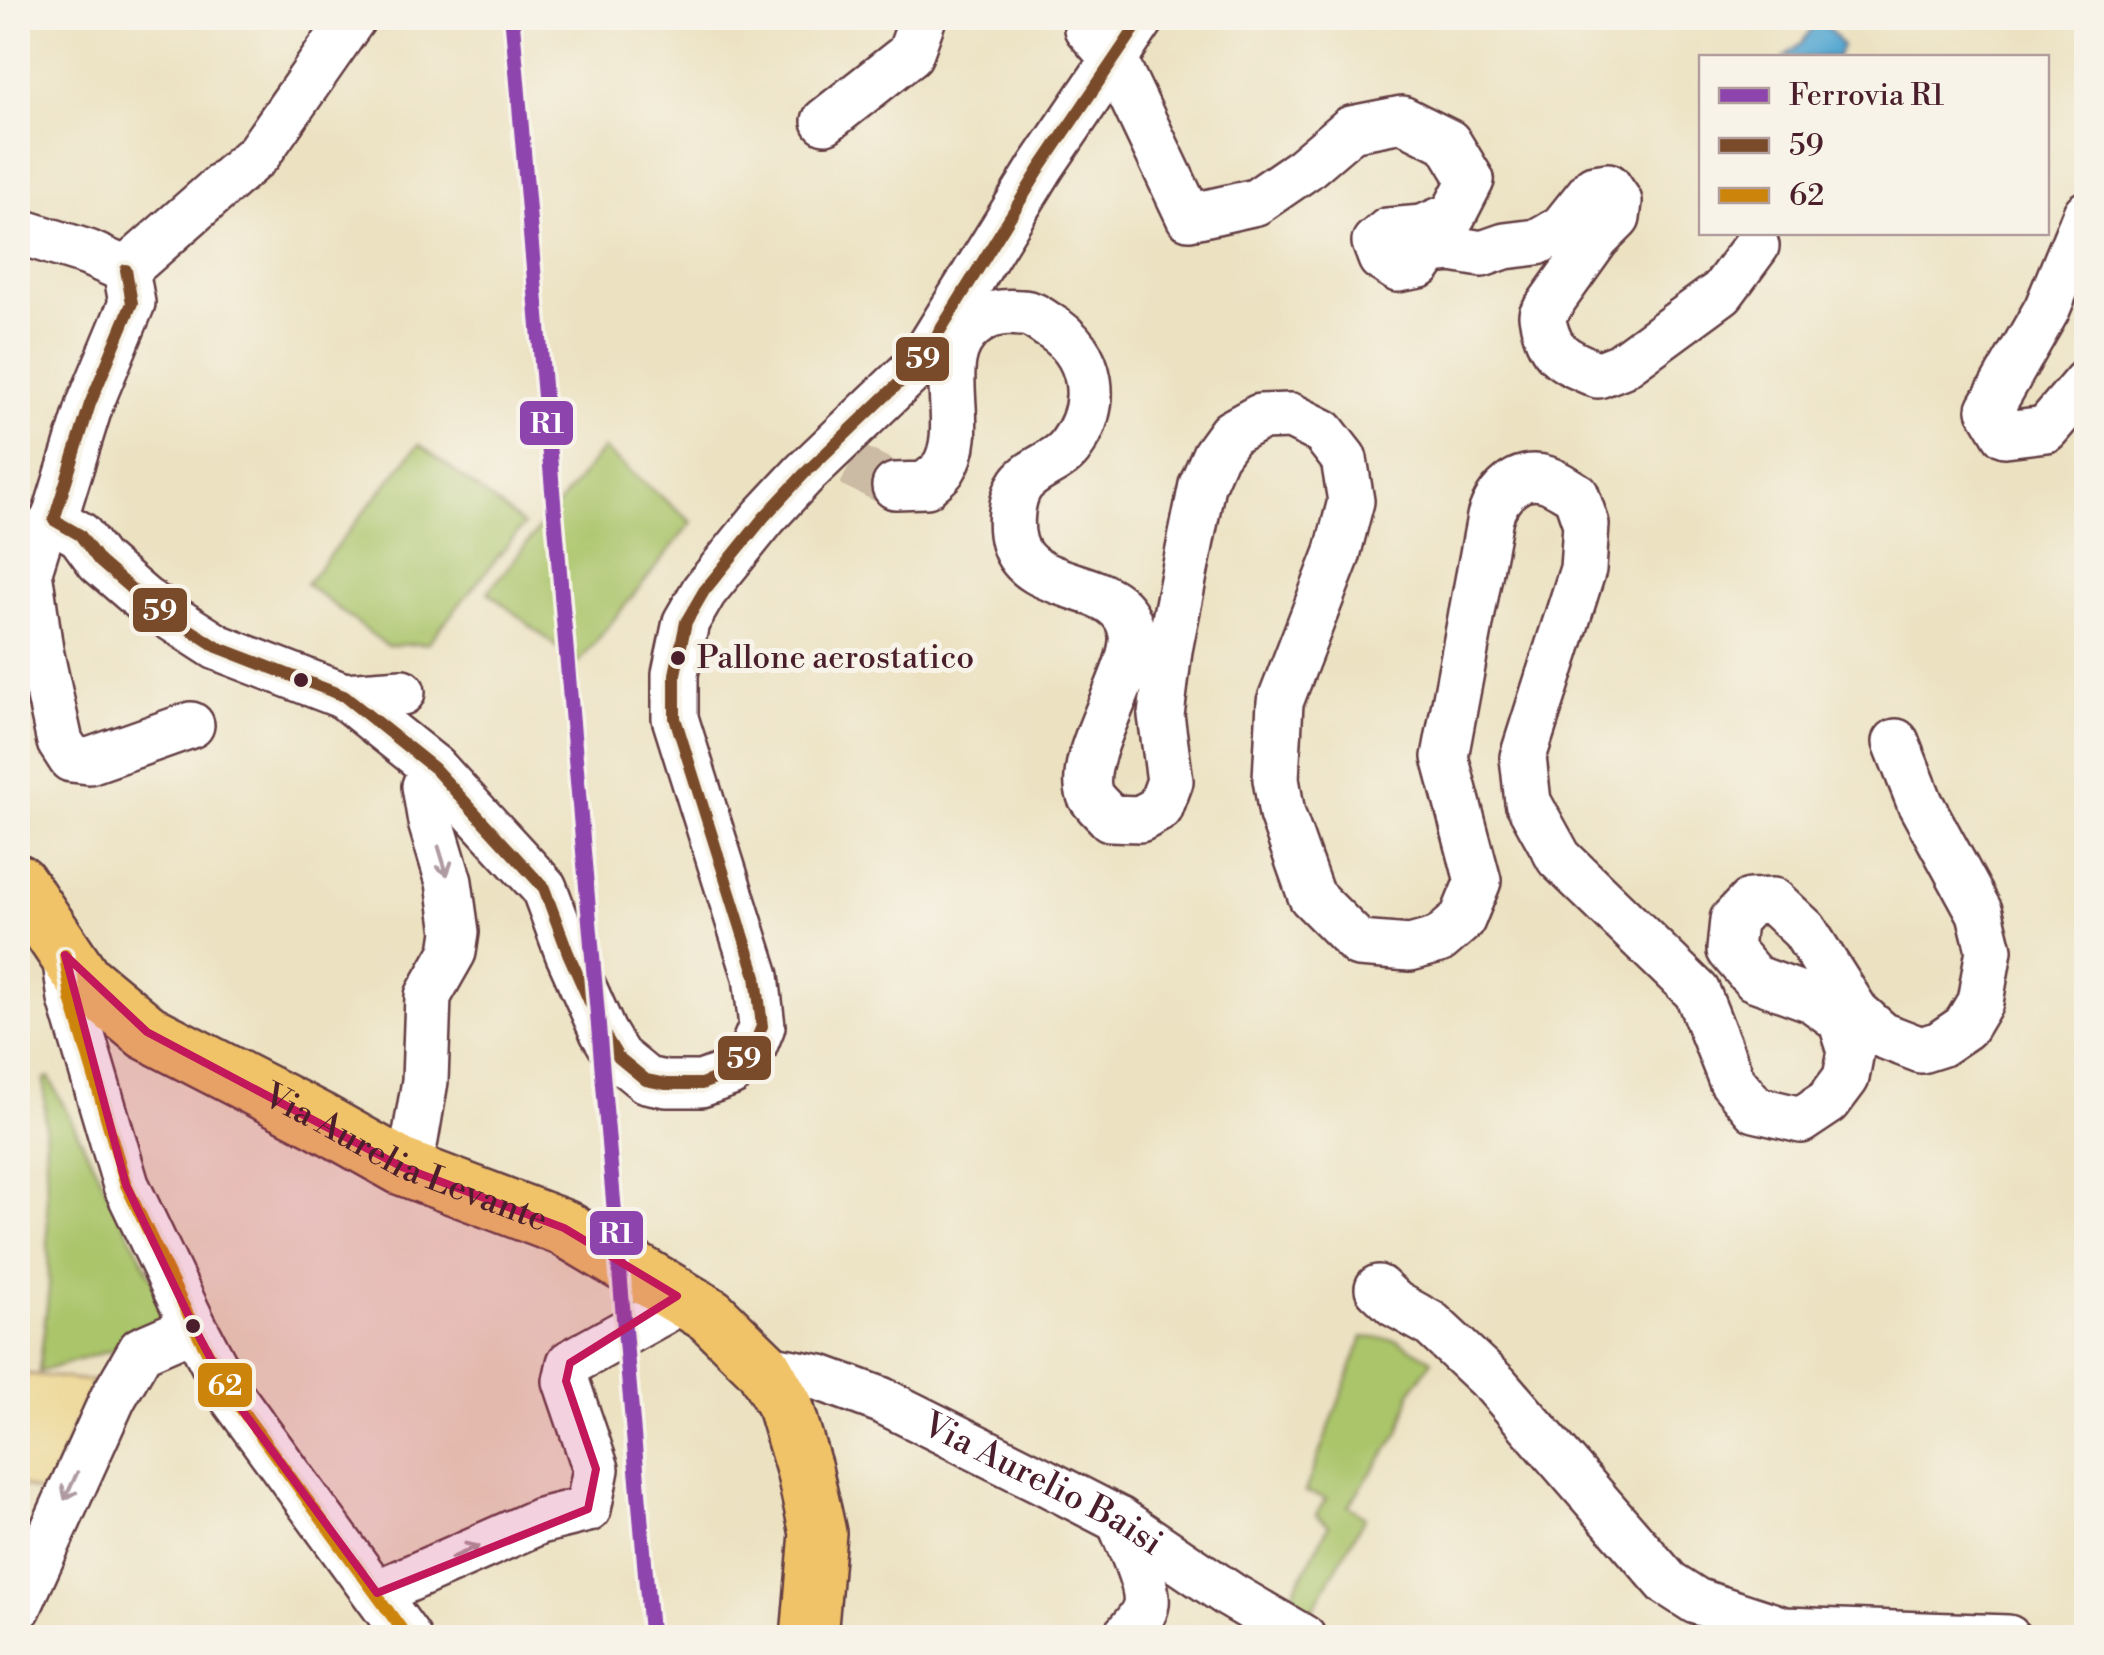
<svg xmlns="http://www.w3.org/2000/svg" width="2104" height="1655" font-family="'Libre Bodoni',serif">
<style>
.green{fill:#aac56b;stroke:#7a724b;stroke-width:2.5}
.sand{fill:#eeda9e;stroke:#9c7c64;stroke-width:2.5}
.water{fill:#58a9d2;stroke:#51647e;stroke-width:2.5}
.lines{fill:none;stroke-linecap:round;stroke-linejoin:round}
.minor-tunnel{stroke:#ccbba4;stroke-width:45;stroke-dasharray:45 22;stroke-linecap:butt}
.minor-casing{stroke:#623c42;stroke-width:50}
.major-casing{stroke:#623c42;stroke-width:60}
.minor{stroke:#fff;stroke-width:45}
.major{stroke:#f0c369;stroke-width:55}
.bus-1-casing{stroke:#f7f3e8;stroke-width:20}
.bus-2-casing{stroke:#f7f3e8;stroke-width:20}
.bus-1{stroke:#7a4b2a;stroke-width:12}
.bus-2{stroke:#cc840b;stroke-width:12}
.rail-1-casing{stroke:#f7f3e8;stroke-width:22}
.rail-1{stroke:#8e44ad;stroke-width:15}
.oneway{stroke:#ae9aa0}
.marked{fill:#c2185b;fill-opacity:0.2;stroke:#c2185b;stroke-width:8;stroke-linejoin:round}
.bus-dot{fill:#4a1f2b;stroke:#f7f3e8;stroke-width:4}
.labels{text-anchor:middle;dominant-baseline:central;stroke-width:10;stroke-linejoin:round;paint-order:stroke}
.bus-label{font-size:32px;fill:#4a1f2b;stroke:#f7f3e8;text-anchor:start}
.street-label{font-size:35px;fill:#4a1f2b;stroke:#f7f3e8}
.line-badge{stroke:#f7f3e8;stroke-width:4}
.badge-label{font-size:28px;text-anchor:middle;font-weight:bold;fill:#fff}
</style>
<rect width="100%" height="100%" fill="#f7f3e8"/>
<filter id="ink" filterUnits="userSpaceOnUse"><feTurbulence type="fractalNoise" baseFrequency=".01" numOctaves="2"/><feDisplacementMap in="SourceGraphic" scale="20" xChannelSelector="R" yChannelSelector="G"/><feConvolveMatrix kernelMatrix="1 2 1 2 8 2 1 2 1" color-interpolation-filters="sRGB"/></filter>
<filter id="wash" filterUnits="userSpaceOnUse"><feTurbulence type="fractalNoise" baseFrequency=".0048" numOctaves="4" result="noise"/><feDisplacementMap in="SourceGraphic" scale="40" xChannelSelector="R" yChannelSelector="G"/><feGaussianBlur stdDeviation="2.25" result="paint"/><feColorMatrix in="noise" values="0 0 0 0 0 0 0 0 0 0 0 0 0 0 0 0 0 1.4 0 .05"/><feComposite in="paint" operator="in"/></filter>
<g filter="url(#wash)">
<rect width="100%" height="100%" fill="#ece2c2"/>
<g class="green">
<path d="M 419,444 L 524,525 L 428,643 L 387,646 L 306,584 Z"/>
<path d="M 603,449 L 692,522 L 578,664 L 488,592 Z"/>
<path d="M 49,1077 L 165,1303 L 162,1321 L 131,1344 L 39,1372 L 49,1287 L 44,1079 Z"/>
<path d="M 1363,1337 L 1397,1340 L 1432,1360 L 1411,1392 L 1399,1433 L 1348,1506 L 1365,1517 L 1301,1630 L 1280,1617 L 1329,1525 L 1316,1515 L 1326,1498 L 1305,1492 Z"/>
</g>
<path class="sand" d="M 18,1373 L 93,1381 L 46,1495 L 18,1484 Z"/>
<path class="water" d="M 1815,24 L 1827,26 L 1842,46 L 1837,57 L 1784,57 L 1802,43 Z"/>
</g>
<g filter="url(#ink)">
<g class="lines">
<path class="minor-tunnel" d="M 850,464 L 895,486"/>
<defs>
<g id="minor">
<path d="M 1088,18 L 1087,28 L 1114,59 L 1189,217 L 1256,202 L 1304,169 L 1351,129 L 1402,119 L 1448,142 L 1471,180 L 1453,215 L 1423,228 L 1388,231 L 1375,242 L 1381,258 L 1398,269 L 1420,265 L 1430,251 L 1452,249 L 1482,254 L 1505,246 L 1537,242 L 1562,228 L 1594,188 L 1608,186 L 1619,202 L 1617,218 L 1597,238 L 1542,315 C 1548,355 1563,360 1598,375 L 1621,366 L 1722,292 L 1756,246"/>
<path d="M 825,121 L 910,54 L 923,18"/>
<path d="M 2086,214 L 2047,309 L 1990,409 L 2005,434 L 2046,429 L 2086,382"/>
<path d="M 18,231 L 88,253 L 126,270"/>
<path d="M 126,270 L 132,303 L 90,404 L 54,520 L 80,535 L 99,561 L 144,600 L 217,647 L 344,696 L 434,768 L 544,888 L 568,953 L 603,1032 L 618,1057 L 646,1080 L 666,1084 L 701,1084 L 731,1073 L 753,1048 L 762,1026 L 756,976 L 675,718 L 675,674 L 686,622 L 704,591 L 764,517 L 804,474 L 920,363 L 1041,167 L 1142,18"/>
<path d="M 126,270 L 258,154 L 353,18"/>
<path d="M 895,486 L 926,485 C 931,480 939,475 943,469 C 971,426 930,359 972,326 C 988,313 1002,311 1021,313 C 1032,313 1039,319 1048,325 C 1094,352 1102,405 1069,448 C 1057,463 1033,468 1021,484 C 1011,498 1009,526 1014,543 C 1030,598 1126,575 1132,635 C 1136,672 1075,758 1090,795 C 1094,803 1104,811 1110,818 L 1140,819 L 1160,808 L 1170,781 L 1161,715 L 1169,650 L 1202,485 L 1215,455 L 1231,433 L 1260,417 L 1291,416 L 1323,432 L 1344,459 L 1351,501 L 1337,555 L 1280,702 L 1276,779 L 1282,814 L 1311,896 L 1359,944 L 1410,948 L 1439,940 L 1462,920 L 1478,881 L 1445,757 L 1490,517 C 1497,494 1518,470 1546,479 C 1556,482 1567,490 1576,495 L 1586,524 L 1583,569 L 1523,757 L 1528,802 L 1559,858 L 1697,992 L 1732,1081 L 1755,1109 L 1801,1120 L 1828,1102 L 1846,1078 L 1851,1051 L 1841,1020 L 1812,999 L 1754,978 L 1730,950 L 1733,920 L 1750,902 L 1773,901 L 1804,930 L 1856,1012 L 1882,1035 L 1921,1050 L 1940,1044 L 1965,1027 L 1980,1002 L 1989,950 L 1980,913 L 1920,803 L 1896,742"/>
<path d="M 54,520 L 39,539 L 29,571 L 40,650 L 60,742 L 71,759 L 89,761 L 191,725"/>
<path d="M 344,696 L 402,692"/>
<path d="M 65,955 L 71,999 L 126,1185 L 194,1327 L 228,1391 L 408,1638"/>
<path d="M 402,1167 L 415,1140 L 425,1081 L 428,996 L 453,952 L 456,932 L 449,882 L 431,822 L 425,786 L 434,768"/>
<path d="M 1378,1288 L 1395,1304 L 1431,1324 L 1496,1385 L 1668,1583 L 1696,1601 L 1784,1630 L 2008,1638"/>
<path id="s1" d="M 763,1367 L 821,1378 L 881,1400 L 1049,1484 L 1119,1520 L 1230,1595 L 1303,1638"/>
<path d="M 1119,1520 C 1127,1540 1149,1583 1146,1604 C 1144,1617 1132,1628 1124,1638"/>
<path d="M 377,1593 L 540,1521 L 588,1509 L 596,1469 L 566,1381 L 570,1363 L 662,1312 L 677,1296"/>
<path d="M 18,1608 L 113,1398 L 141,1350 L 194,1327"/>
</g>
<g id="major">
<path id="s2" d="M 18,882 L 84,980 L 147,1032 L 320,1121 L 402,1167 L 564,1228 L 710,1315 L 763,1367 L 785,1406 L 804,1469 L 818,1533 L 809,1638"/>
</g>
</defs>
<use href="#minor" class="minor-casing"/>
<use href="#major" class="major-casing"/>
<use href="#minor" class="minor"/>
<use href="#major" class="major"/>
<defs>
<path id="bus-1" d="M 126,270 L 132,303 L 90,404 L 54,520 L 80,535 L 99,561 L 144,600 L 217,647 L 344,696 L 434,768 L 544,888 L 568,953 L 603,1032 L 618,1057 L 646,1080 L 666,1084 L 701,1084 L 731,1073 L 753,1048 L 762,1026 L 756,976 L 675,718 L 675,674 L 686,622 L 704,591 L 764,517 L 804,474 L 920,363 L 1041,167 L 1142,18"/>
<path id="bus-2" d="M 65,955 L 71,999 L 126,1185 L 194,1327 L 228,1391 L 408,1638"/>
</defs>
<use href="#bus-1" class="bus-1-casing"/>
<use href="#bus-2" class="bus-2-casing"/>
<use href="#bus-1" class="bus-1"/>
<use href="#bus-2" class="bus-2"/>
<defs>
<path id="rail-1" d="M 512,18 L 651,1638"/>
</defs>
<use href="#rail-1" class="rail-1-casing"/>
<use href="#rail-1" class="rail-1"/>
</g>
<defs><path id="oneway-shaft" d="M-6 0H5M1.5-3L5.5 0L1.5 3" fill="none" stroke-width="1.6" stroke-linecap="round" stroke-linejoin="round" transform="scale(2.5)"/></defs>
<g class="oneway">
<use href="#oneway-shaft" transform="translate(443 861) rotate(73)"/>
<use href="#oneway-shaft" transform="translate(71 1486) rotate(115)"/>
<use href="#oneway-shaft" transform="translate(465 1552) rotate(-24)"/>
</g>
</g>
<path class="marked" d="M 65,955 L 147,1032 L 402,1167 L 564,1228 L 677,1296 L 570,1363 L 566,1381 L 596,1469 L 588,1509 L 377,1593 L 228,1391 L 194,1327 L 126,1185 Z"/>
<g class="bus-dot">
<circle cx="678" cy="658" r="9"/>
<circle cx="301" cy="680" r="9"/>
<circle cx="193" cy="1326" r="9"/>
</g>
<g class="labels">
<g class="bus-label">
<text x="697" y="658">Pallone aerostatico</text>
</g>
<g class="street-label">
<text stroke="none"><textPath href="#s2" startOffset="488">Via Aurelia Levante</textPath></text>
<text stroke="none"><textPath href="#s1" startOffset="305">Via Aurelio Baisi</textPath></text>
</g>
</g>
<g class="line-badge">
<rect x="894" y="335" width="57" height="48" rx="10" fill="#7a4b2a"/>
<rect x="518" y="399" width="57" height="48" rx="10" fill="#8e44ad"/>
<rect x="131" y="586" width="58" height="48" rx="10" fill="#7a4b2a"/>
<rect x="716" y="1034" width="57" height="48" rx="10" fill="#7a4b2a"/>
<rect x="588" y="1209" width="57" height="48" rx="10" fill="#8e44ad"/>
<rect x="196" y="1361" width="58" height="48" rx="10" fill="#cc840b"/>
</g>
<g class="badge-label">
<text x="923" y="368">59</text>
<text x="547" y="433">R1</text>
<text x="160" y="620">59</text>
<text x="744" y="1068">59</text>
<text x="616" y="1243">R1</text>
<text x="225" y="1395">62</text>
</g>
<rect width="2104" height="1655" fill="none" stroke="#f7f3e8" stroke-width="60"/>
<rect x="1699" y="55" width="350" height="180" fill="#f7f3e8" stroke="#b29e9c" stroke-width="2.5"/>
<rect x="1719" y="88" width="50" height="15" fill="#8e44ad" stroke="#b29e9c" stroke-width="2.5"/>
<text x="1789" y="105" font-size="30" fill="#4a1f2b">Ferrovia R1</text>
<rect x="1719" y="138" width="50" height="15" fill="#7a4b2a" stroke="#b29e9c" stroke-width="2.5"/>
<text x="1789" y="155" font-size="30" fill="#4a1f2b">59</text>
<rect x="1719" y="188" width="50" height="15" fill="#cc840b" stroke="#b29e9c" stroke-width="2.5"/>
<text x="1789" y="205" font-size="30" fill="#4a1f2b">62</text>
</svg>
